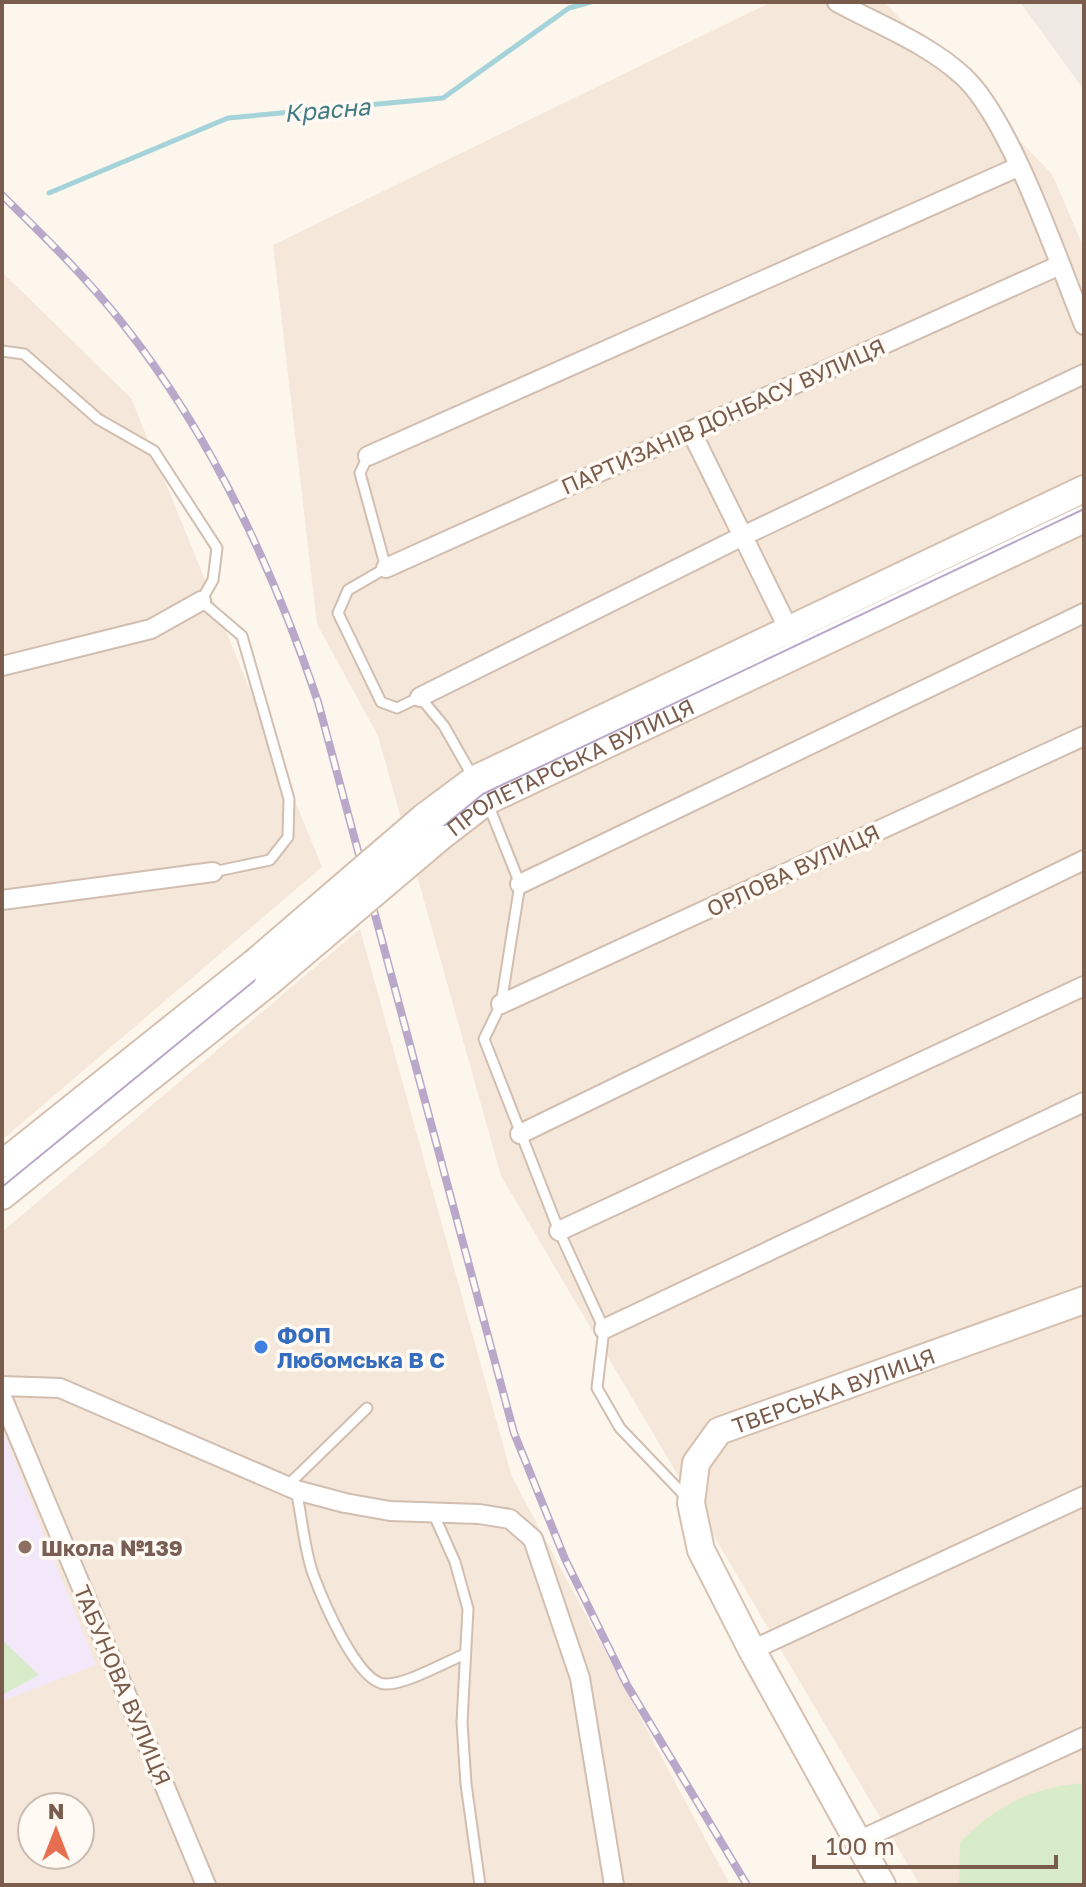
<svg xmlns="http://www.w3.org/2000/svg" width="1086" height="1887" font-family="'Golos Text',sans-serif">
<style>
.residential{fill:#f5e8da;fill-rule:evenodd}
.industrial{fill:#efe9e4}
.education{fill:#f3e8fa}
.green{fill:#d8ecc9}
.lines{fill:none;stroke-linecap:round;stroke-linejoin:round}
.stream{stroke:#a5d3da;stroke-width:5}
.lane-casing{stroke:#d1beb0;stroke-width:13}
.street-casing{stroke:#d1beb0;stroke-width:22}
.secondary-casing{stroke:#d6c0b0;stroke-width:30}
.lane{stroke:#fff;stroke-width:9}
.street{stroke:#fff;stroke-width:18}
.secondary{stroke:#fff;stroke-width:26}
.tram{stroke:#b9a8c9;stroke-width:2}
.rail-casing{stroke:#b9a8c9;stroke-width:8}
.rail{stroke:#fffaf3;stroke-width:5;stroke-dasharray:15;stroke-linecap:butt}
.secondary-bridge-casing{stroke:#d6c0b0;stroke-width:30;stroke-linecap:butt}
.secondary-bridge{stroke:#fff;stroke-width:26}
.shop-dot{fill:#3f7fe0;stroke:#fffaf3;stroke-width:3}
.education-dot{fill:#8d6e63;stroke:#fffaf3;stroke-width:3}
.labels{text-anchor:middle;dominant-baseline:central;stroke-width:7;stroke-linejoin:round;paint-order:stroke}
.street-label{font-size:22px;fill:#7a5c4d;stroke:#fffaf3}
.shop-label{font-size:22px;font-weight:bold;fill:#366cbe;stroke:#fffaf3;text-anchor:start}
.education-label{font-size:22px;font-weight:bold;fill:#785e54;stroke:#fffaf3;text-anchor:start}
.water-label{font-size:24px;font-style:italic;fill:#437c86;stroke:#fffaf3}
</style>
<rect width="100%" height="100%" fill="#fdf6ec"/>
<g class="residential">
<path d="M 771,2 L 884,2 L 1052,174 L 1084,248 L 1084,1885 L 920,1885 L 501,1176 L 378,736 L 317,624 L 273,245 Z"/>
<path d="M 2,272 L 131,398 L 322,867 L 2,1140 Z"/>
<path d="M 360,929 L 512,1477 L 730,1885 L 2,1885 L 2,1232 ZM 32,1807 L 80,1807 L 80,1855 L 32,1855 Z"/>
</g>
<path class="industrial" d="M 1020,2 L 1084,2 L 1084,90 Z"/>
<path class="education" d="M 2,1429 L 96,1665 L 2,1701 Z"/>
<g class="green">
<path d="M 2,1640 L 39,1675 L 2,1695 Z"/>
<path d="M 1084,1783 L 1084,1885 L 959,1885 L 960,1842 C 999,1804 1029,1788 1084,1783 Z"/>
</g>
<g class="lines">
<path class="stream" d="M 49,193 L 228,118 L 443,98 L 569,8 L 591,2"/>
<defs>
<g id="lane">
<path d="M 2,351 L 24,354 L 98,419 L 154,451 L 217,548 L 213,580 L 201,601 L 242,636 L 289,799 L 288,837 L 270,860 L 213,872"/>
<path d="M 368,456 L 360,473 L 386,568 L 348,590 L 338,613 L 381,702 L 397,708 L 420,697 L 444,726 L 473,777"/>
<path d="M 488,804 L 520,884 L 501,1004 L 484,1039 L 559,1231 L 604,1329 L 597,1388 L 620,1428 L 686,1497"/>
<path d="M 287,1486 L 367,1408"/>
<path d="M 296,1490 C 302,1517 304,1548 313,1574 C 322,1598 357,1683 385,1684 C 405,1685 446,1662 465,1654"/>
<path d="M 434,1515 L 455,1562 L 468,1609 L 462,1722 L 466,1784 L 480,1885"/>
</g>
<g id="street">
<path d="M 837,2 C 879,25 929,44 964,77 C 1011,121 1058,261 1084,325"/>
<path d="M 691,431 L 794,640"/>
<path d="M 368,456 L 1018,167"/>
<path d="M 386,568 L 1060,265"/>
<path d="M 2,666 L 151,629 L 201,601"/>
<path d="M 420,697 L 745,535 L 1084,374"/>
<path d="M 520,884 L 1084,613"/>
<path d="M 2,900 L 213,872"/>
<path d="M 501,1004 L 1084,736"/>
<path d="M 520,1134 L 1084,860"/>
<path d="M 559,1231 L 1084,986"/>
<path d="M 604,1329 L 1084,1102"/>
<path d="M 2,1386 L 60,1388 L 296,1490 L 345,1503 L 390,1511 L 479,1514 L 510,1519 L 533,1539 L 580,1678 L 614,1885"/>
<path d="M 2,1397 L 206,1885"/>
<path d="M 752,1650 L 1084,1496"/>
<path d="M 856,1842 L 1084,1737"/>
</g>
<g id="secondary">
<path d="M 424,817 L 475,779 L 1084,489"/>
<path id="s1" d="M 439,838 L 487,801 L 1084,519"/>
<path d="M 2,1164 L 254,963"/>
<path d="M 2,1196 L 268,983"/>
<path id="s2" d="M 882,1885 L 752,1650 L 701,1550 L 691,1503 L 696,1463 L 719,1431 L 1084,1300"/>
</g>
</defs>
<use href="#lane" class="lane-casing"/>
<use href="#street" class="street-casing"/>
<use href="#secondary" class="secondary-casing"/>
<use href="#lane" class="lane"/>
<use href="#street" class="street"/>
<use href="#secondary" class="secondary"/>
<path class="tram" d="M 2,1187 L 483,794 L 1084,509"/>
<defs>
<path id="rail" d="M 2,195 C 44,236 86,277 123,324 C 211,435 273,568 318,702 L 514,1433 L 565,1559 L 627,1685 L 747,1885"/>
</defs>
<use href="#rail" class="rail-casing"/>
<use href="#rail" class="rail"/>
<defs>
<g id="secondary-bridge">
<path d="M 254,963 L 424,817"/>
<path d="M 268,983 L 439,838"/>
</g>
</defs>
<use href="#secondary-bridge" class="secondary-bridge-casing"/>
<use href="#secondary-bridge" class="secondary-bridge"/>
</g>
<circle class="shop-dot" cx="261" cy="1347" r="8"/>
<circle class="education-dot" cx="25" cy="1547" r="8"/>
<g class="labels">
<g class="street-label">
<text transform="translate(723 416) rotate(-24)">ПАРТИЗАНІВ ДОНБАСУ ВУЛИЦЯ</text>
<text stroke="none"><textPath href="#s1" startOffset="150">ПРОЛЕТАРСЬКА ВУЛИЦЯ</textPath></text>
<text transform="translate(793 870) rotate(-25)">ОРЛОВА ВУЛИЦЯ</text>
<text stroke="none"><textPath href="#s2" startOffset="630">ТВЕРСЬКА ВУЛИЦЯ</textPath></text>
<text transform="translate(123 1685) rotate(67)">ТАБУНОВА ВУЛИЦЯ</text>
</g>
<g class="shop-label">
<text x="277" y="1334">ФОП<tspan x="277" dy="25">Любомська В С</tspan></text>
</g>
<g class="education-label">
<text x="41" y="1547">Школа №139</text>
</g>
<g class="water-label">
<text transform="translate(327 109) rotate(-5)">Красна</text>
</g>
</g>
<rect width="1086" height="1887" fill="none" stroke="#7a5c4d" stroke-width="8"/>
<g transform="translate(56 1831)"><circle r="38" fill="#fffaf3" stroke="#cabbb1" stroke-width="2"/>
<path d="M0-6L14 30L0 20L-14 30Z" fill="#e76f51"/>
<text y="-12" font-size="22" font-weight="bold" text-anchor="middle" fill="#7a5c4d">N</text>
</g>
<path d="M814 1855v12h242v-12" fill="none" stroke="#7a5c4d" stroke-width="4"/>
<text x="826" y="1855" font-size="24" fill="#7a5c4d" stroke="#fffaf3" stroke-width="6" paint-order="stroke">100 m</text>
</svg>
